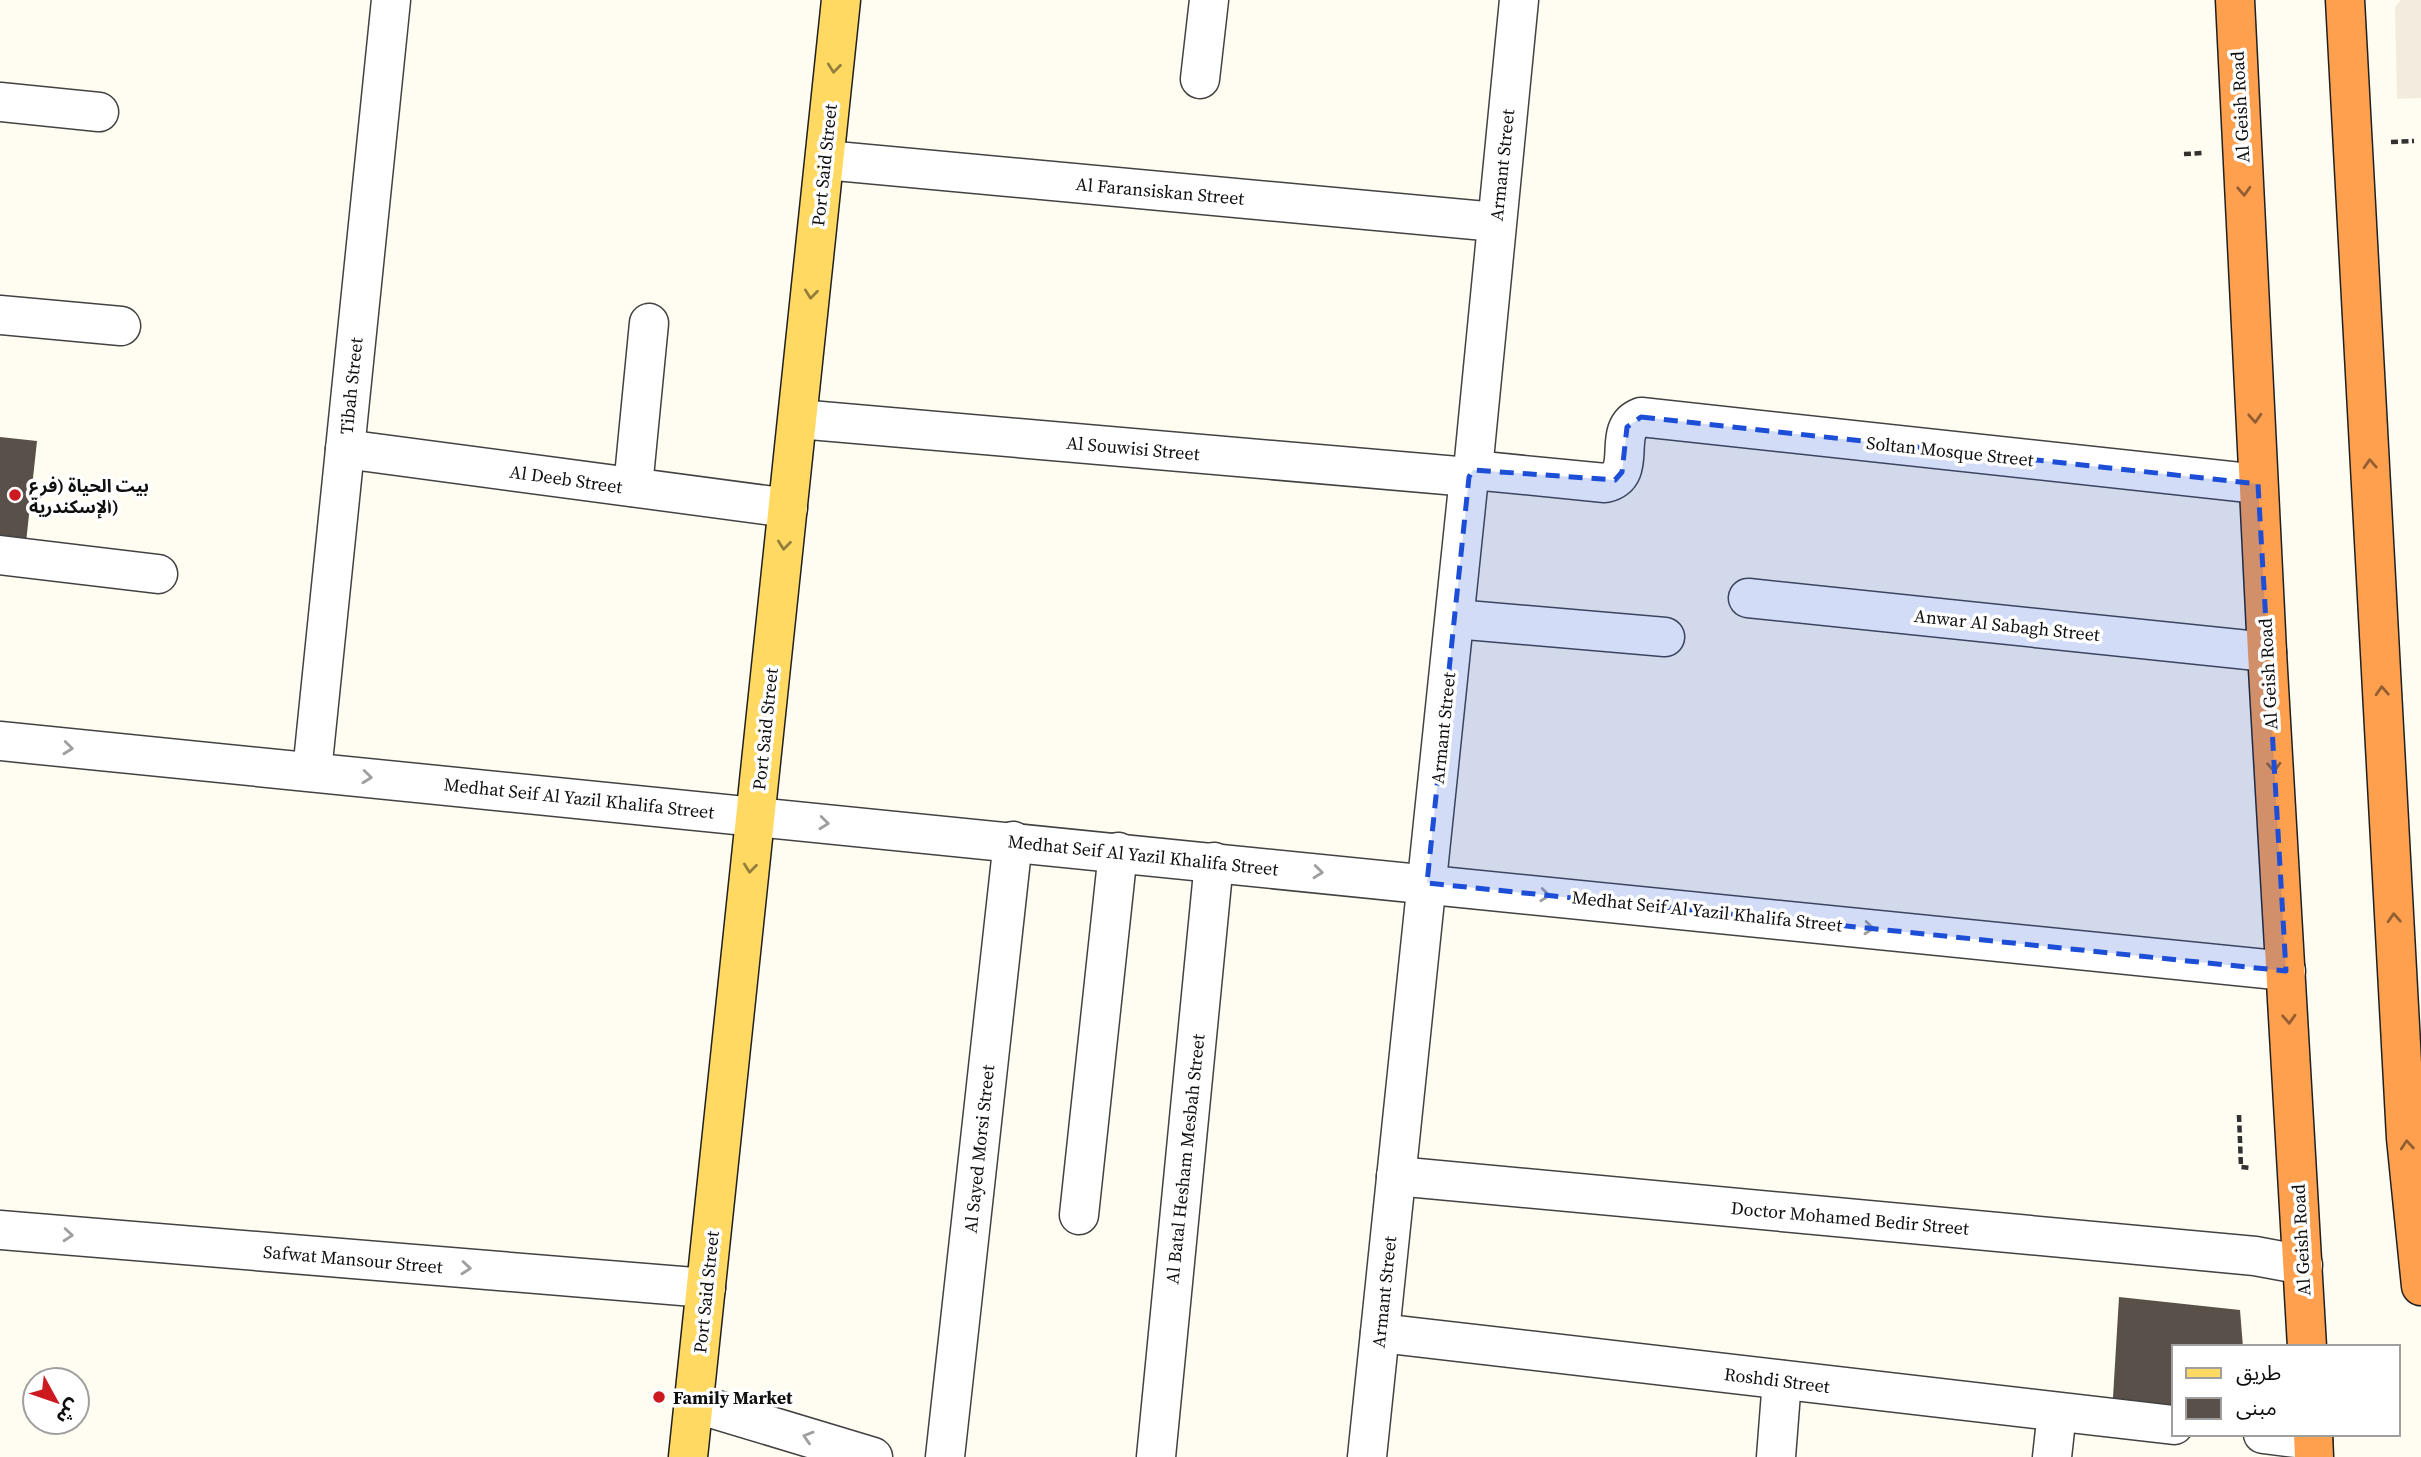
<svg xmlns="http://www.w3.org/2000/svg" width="2421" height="1457" font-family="'Source Serif 4','Noto Sans Arabic',serif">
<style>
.plaza{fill:#f1ecde}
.building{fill:#59504a}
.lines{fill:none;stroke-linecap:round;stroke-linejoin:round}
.minor-casing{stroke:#424242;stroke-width:41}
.major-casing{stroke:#202020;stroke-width:41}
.highway-casing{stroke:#202020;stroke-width:41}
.path{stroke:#313131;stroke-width:4.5;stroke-dasharray:7 3.5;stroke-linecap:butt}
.minor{stroke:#fff;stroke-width:38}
.major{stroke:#ffd961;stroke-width:38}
.highway{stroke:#ffa04f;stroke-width:38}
.oneway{stroke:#937e3c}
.oneway2{stroke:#935f32}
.oneway3{stroke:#9f9f9f}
.marked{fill:#1d4ed8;fill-opacity:0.2;stroke:#1d4ed8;stroke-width:5;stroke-dasharray:14 9;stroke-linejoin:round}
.poi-dot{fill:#cd1920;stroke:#fff;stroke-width:2.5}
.labels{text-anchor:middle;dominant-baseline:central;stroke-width:7;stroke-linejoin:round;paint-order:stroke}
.street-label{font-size:18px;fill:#0f0f0f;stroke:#fff}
.poi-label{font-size:18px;font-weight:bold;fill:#0f0f0f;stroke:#fff;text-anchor:start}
</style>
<rect width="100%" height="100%" fill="#fffcf1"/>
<path class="plaza" d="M 2401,0 L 2421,0 L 2421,98 L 2397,99 L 2395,7 Z"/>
<g class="building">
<path d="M 0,437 L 37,441 L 25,552 L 0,549 Z"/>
<path d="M 2119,1297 L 2240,1310 L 2243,1347 L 2174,1347 L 2174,1419 L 2112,1414 Z"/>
</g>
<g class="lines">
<defs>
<g id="minor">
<path d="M 1200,79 L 1209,0"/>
<path d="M 0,102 L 99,112"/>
<path d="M 825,160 L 1496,222"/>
<path d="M 0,315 L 121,326"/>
<path d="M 798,419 L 1469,477"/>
<path d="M 345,449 L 788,508"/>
<path d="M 1473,470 L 1605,483 C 1641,475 1609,429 1641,417 L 2258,484"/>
<path d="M 633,487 L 649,323"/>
<path d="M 0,555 L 158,574"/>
<path d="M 1748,598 L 2267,652"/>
<path d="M 1455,619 L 1665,637"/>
<path d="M 0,741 L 2286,971"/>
<path d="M 312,772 L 391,0"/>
<path d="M 1396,1176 L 2255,1256 L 2303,1265"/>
<path d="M 1079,1215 L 1118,852"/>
<path d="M 0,1230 L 706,1288"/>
<path d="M 1380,1333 L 2174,1425"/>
<path d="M 694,1403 L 873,1457"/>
<path d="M 2263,1434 L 2313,1440"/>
<path d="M 945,1457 L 1013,841"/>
<path d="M 1156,1457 L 1214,862"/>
<path d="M 1367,1457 L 1469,477 L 1473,470 L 1519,0"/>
<path d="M 1776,1457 L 1782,1380"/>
<path d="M 2052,1457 L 2057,1412"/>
</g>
<path id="major" d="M 688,1457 L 841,0"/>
<g id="highway">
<path d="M 2235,0 L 2267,652 L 2307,1347"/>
<path d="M 2345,0 L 2406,1138 L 2421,1286"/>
<path d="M 2313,1434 L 2314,1457"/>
</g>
</defs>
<use href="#minor" class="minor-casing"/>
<use href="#major" class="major-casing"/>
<use href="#highway" class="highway-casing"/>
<g class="path">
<path d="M 2391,142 L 2414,141"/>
<path d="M 2184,154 L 2203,153"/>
<path d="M 2239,1115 L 2241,1167 L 2251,1168"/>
</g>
<use href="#minor" class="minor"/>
<use href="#major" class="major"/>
<use href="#highway" class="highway"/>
</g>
<defs><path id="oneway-chevron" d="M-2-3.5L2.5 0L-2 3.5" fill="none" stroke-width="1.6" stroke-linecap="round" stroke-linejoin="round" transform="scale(1.75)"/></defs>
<g class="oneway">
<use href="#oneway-chevron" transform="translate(834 68) rotate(96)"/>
<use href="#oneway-chevron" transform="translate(811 294) rotate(96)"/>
<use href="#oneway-chevron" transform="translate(784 545) rotate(96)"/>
<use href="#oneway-chevron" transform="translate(750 868) rotate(96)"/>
</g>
<g class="oneway2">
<use href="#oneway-chevron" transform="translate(2244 191) rotate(87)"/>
<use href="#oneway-chevron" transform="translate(2255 418) rotate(87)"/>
<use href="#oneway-chevron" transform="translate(2370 464) rotate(-93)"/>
<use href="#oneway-chevron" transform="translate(2382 691) rotate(-93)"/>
<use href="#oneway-chevron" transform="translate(2274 767) rotate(87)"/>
<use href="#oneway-chevron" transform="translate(2394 918) rotate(-93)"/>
<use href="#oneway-chevron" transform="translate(2289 1019) rotate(87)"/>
<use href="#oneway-chevron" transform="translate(2407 1145) rotate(-95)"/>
</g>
<g class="oneway3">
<use href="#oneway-chevron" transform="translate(68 748) rotate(6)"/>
<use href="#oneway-chevron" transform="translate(367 777) rotate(6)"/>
<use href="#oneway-chevron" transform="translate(824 823) rotate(6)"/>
<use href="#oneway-chevron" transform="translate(1318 872) rotate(6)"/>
<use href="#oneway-chevron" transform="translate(1545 895) rotate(6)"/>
<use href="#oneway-chevron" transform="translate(1869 928) rotate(6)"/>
<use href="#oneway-chevron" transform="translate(68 1235) rotate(5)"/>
<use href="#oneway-chevron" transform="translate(466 1268) rotate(5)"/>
<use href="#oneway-chevron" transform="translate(808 1437) rotate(-163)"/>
</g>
<path class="marked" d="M 1641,417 L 2258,484 L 2286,971 L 1427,883 L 1469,477 L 1473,470 L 1615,480 L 1622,472 L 1627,427 Z"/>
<g class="poi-dot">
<circle cx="15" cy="495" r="7"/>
<circle cx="659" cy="1397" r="7"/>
</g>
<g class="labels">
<g class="street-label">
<text transform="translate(2240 107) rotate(-93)">Al Geish Road</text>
<text transform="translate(824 165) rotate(-84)">Port Said Street</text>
<text transform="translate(1502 165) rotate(-84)">Armant Street</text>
<text transform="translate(1160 191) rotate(5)">Al Faransiskan Street</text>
<text transform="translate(351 386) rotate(-84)">Tibah Street</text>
<text transform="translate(1133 448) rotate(5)">Al Souwisi Street</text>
<text transform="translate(1950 451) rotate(6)">Soltan Mosque Street</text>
<text transform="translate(566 479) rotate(8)">Al Deeb Street</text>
<text transform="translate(2007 625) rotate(6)">Anwar Al Sabagh Street</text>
<text transform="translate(2268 674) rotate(-93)">Al Geish Road</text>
<text transform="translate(1443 728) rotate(-84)">Armant Street</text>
<text transform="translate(765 729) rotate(-84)">Port Said Street</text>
<text transform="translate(579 798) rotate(6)">Medhat Seif Al Yazil Khalifa Street</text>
<text transform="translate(1143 855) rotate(6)">Medhat Seif Al Yazil Khalifa Street</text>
<text transform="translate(1707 911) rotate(6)">Medhat Seif Al Yazil Khalifa Street</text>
<text transform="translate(979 1149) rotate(-84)">Al Sayed Morsi Street</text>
<text transform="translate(1185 1159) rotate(-84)">Al Batal Hesham Mesbah Street</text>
<text transform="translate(1850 1218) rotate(5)">Doctor Mohamed Bedir Street</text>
<text transform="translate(2301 1240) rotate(-93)">Al Geish Road</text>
<text transform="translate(353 1259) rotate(5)">Safwat Mansour Street</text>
<text transform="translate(706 1292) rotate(-84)">Port Said Street</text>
<text transform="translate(1384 1292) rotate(-84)">Armant Street</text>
<text transform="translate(1777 1380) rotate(7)">Roshdi Street</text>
</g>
<g class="poi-label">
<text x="29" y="485">بيت الحياة (فرع<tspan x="29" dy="21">الإسكندرية)</tspan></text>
<text x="673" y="1397">Family Market</text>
</g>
</g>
<rect x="2172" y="1345" width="228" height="91" fill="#ffffff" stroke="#9f9f9f" stroke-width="2"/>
<rect x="2186" y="1368" width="35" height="10" fill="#ffd961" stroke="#9f9f9f" stroke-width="2"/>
<text x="2236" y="1380" font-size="21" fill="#0f0f0f">طريق</text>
<rect x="2186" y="1398" width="35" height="21" fill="#59504a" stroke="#9f9f9f" stroke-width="2"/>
<text x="2236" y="1415" font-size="21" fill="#0f0f0f">مبنى</text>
<g transform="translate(56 1401) rotate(130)"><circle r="33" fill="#ffffff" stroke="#9f9f9f" stroke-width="2"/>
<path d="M0-5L12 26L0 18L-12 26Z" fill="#cd1920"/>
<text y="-10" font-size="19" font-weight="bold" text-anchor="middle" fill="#0f0f0f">ش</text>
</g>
</svg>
